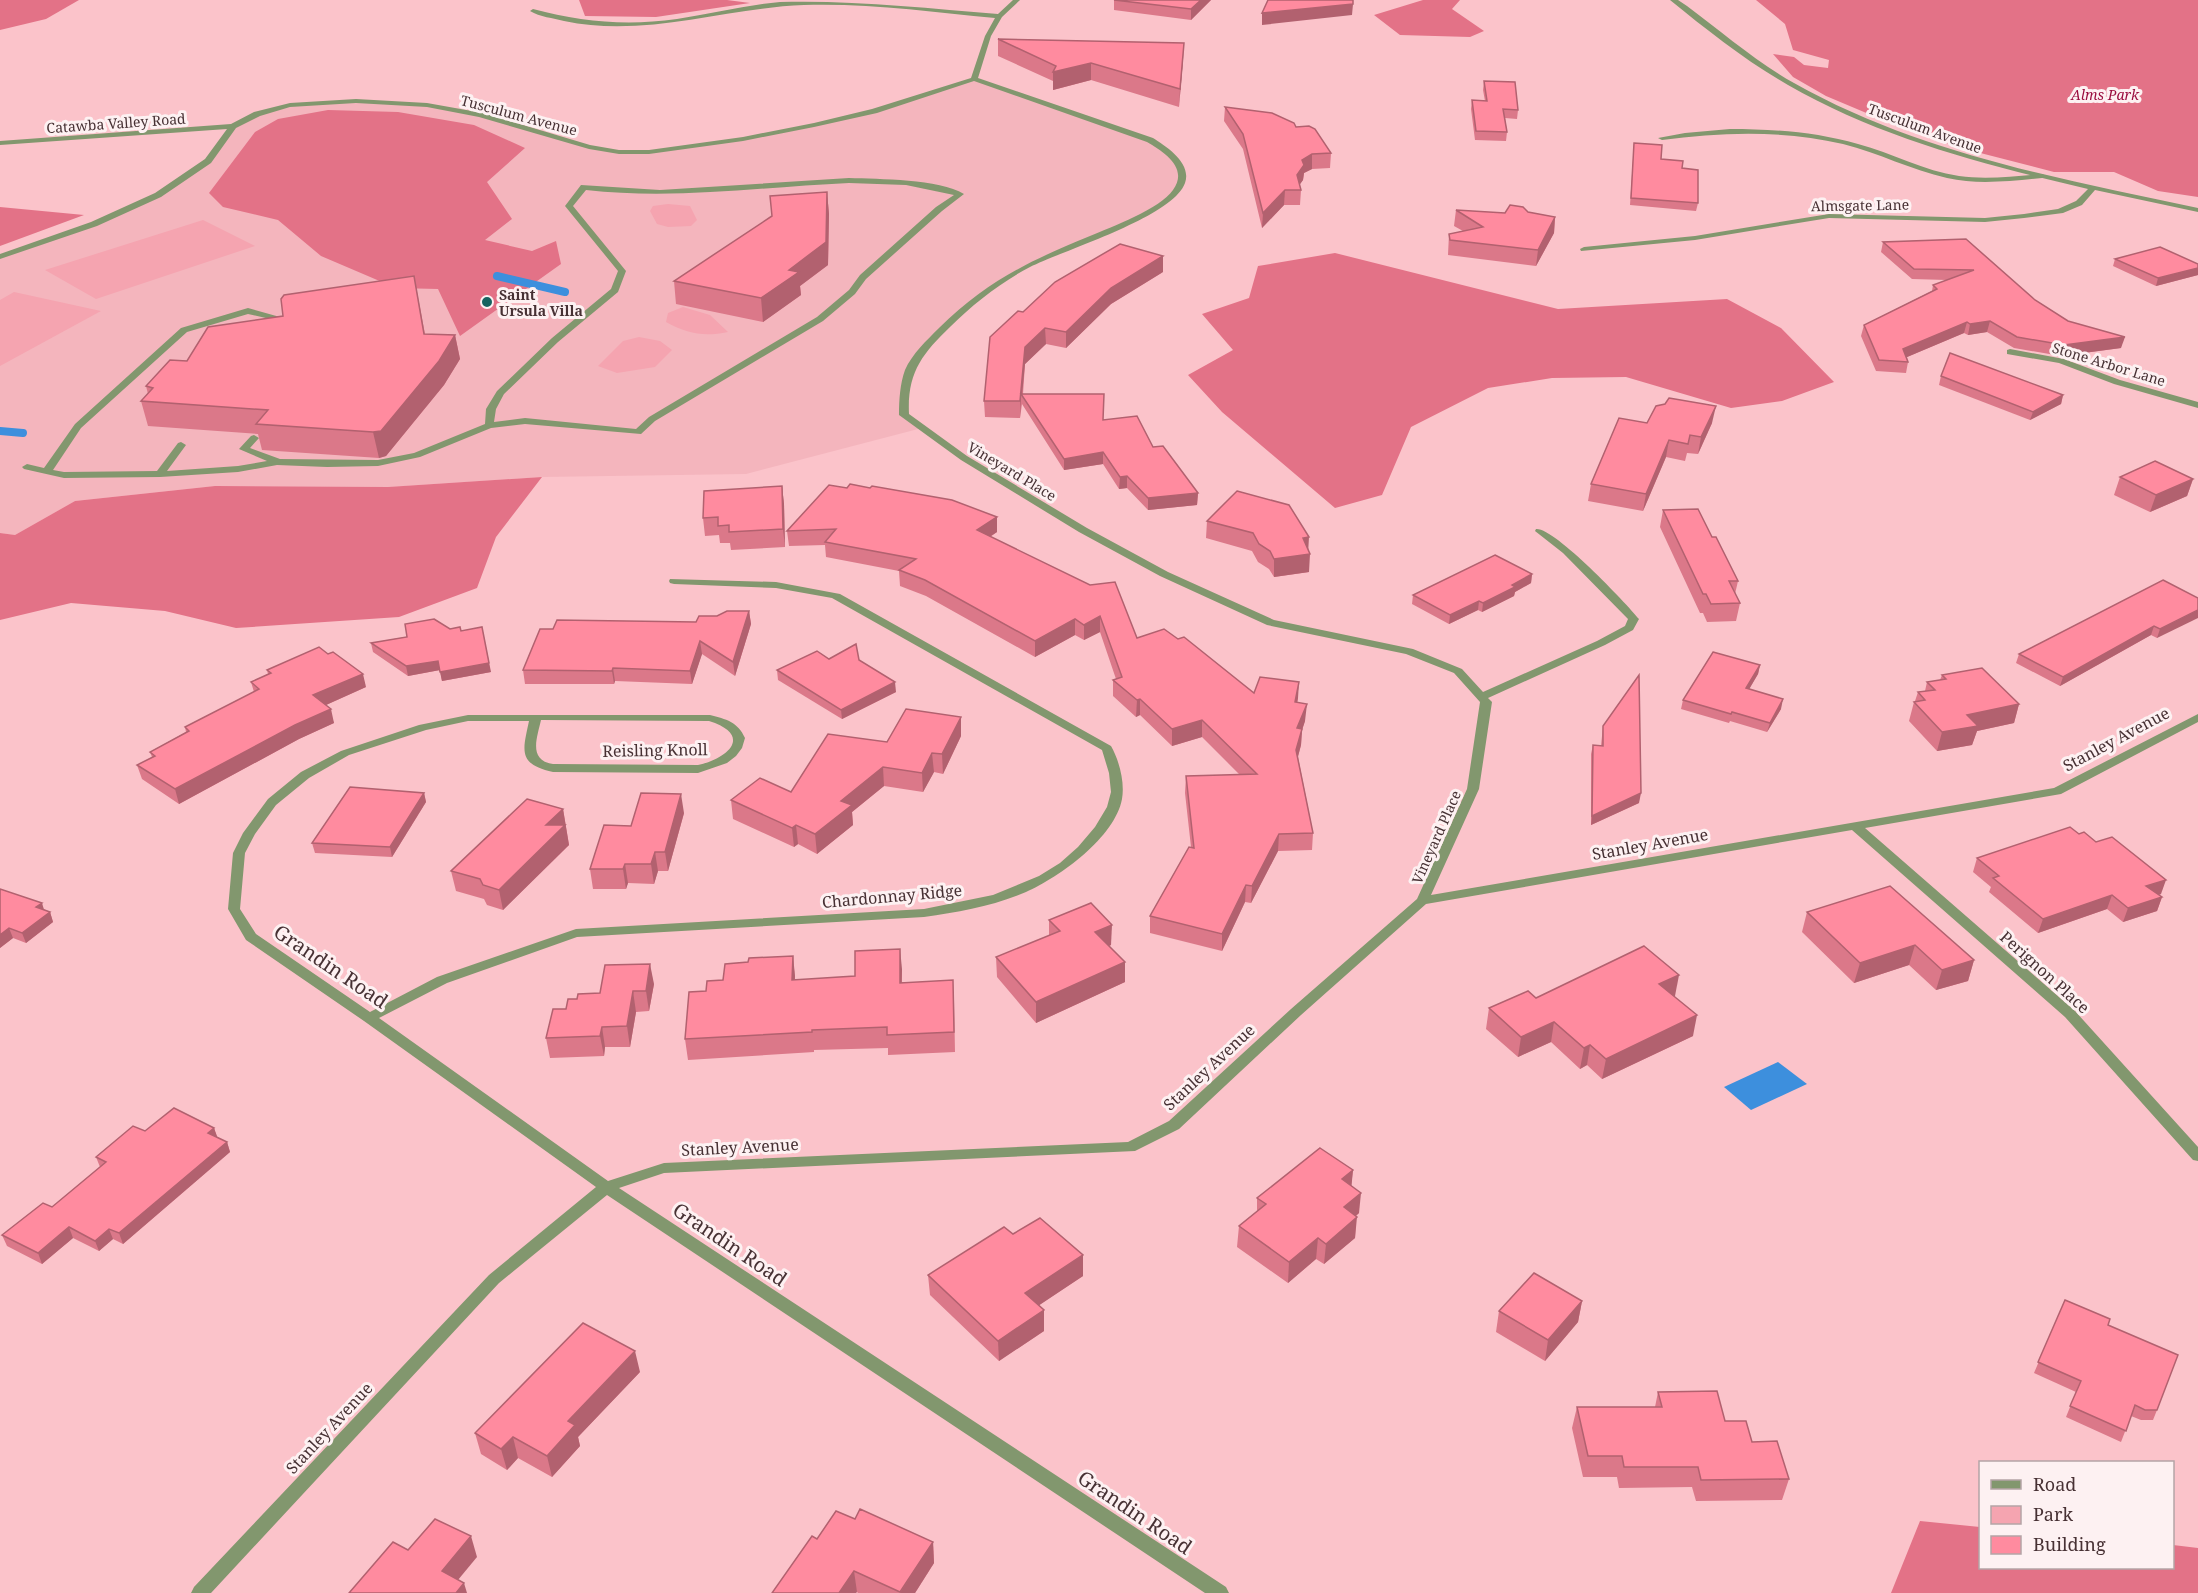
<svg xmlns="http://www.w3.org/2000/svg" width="2198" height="1593" font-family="'Noto Serif',serif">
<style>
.built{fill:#f4b5bd}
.green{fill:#f5a4b0}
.forest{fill:#e37287}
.water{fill:#3d8fdd}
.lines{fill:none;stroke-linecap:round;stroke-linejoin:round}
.stream{stroke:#3d8fdd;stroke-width:8}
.lane{fill:#82976e;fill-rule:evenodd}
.street{fill:#82976e;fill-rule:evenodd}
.wall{fill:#db7889}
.shaded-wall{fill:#b2616f}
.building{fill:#ff8b9f;stroke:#b2616f;stroke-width:1.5}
.poi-dot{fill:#156360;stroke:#fdf1f2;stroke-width:2}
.labels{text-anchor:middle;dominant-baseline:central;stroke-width:6;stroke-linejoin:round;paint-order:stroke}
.far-park-label{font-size:14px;font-style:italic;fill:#9a0c3e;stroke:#fdf1f2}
.far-street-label{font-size:14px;fill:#473134;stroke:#fdf1f2}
.far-poi-label{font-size:14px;font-weight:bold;fill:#473134;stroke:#fdf1f2;text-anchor:start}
.street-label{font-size:16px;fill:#473134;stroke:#fdf1f2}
.near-street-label{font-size:20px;fill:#473134;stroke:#fdf1f2}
</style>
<rect width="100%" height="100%" fill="#fbc3ca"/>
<path class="built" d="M 974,79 L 1150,140 L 1164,149 L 1182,171 L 1176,193 L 1125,224 L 1027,265 L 958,315 L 912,363 L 904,415 L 922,428 L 746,474 L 542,477 L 388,487 L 215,486 L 75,501 L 15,535 L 0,533 L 0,257 L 136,206 L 208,161 L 233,126 L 257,114 L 309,103 L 392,102 L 458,110 L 589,147 L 631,153 L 743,139 L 875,111 Z"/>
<g class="green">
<path d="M 668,204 L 690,206 L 697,220 L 691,226 L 668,227 L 657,224 L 650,211 L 653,206 Z"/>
<path d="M 203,220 L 255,246 L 96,299 L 45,270 Z"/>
<path d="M 14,292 L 101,311 L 0,366 L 0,300 Z"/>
<path d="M 683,307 L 710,315 L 728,332 C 704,337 688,334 666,322 L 668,313 Z"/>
<path d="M 639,337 L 660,341 L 672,350 L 655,367 L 617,373 L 598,366 L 623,341 Z"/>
</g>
<g class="forest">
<path d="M 0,0 L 79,0 L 46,19 L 0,30 Z"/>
<path d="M 579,0 L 727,0 L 750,3 L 656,17 L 585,16 Z"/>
<path d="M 1423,0 L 1460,0 L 1452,9 L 1484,31 L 1470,37 L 1400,35 L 1374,15 Z"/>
<path d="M 1756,0 L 2198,0 L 2198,197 L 2158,191 L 2114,172 L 2054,172 L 1957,147 L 1902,128 L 1826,96 L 1793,77 L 1773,54 L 1794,57 L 1804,65 L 1828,68 L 1829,60 L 1793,50 L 1785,24 Z"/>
<path d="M 328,110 L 398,112 L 474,125 L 525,148 L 487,182 L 512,219 L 485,240 L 532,251 L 556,241 L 561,264 L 460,336 L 438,289 L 396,288 L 321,256 L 278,220 L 223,207 L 209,193 L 255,132 L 278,119 Z"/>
<path d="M 0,207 L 84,215 L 0,246 Z"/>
<path d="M 1335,253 L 1558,309 L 1727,299 L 1781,328 L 1834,382 L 1782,401 L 1731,408 L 1626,377 L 1552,378 L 1488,388 L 1411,427 L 1382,495 L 1335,508 L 1222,412 L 1188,375 L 1233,350 L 1202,314 L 1249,298 L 1258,266 Z"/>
<path d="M 542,477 L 496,537 L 477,588 L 399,617 L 236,628 L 165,611 L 71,603 L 0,620 L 0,533 L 15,535 L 75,501 L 215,486 L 388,487 Z"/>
<path d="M 1920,1521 L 1980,1527 L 1980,1568 L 2172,1568 L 2173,1545 L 2198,1548 L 2198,1593 L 1891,1593 Z"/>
</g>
<path class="water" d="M 1778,1062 L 1807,1084 L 1751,1110 L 1724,1087 Z"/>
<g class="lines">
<g class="stream">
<path d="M 497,276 L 565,292"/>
<path d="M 0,431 L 23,433"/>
</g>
<g class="lane">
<path d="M 1730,129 C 1773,129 1816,132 1858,144 C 1892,153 1924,171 1959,176 C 1987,180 2015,176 2042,174 L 2046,176 L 2042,178 C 2010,181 1978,185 1947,178 C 1911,170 1879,153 1843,144 C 1783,130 1722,132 1662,140 L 1658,138 L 1685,133 Z"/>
<path d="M 849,178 C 879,179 939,179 964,194 L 942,211 L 866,279 L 855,294 L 823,321 L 655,421 L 641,434 L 525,424 L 491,428 L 420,457 L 378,466 L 327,467 L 277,465 L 238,472 L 160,477 L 64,478 L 24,469 L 22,467 L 27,464 L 44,468 L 75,424 L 181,328 L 248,308 L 287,319 L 283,322 L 248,314 L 187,332 L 81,428 L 53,470 L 64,472 L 157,471 L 178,443 L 181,442 L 186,445 L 167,471 L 238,466 L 267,461 L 239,449 L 251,436 L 254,435 L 259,438 L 250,448 L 280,459 L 378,460 L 414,453 L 485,424 L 486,409 L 497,391 L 552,338 L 611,289 L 618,271 L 565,206 L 581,185 L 660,190 ZM 849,183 L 906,185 L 954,195 L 936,207 L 860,275 L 849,290 L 817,317 L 649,417 L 636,429 L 525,418 L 494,422 L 496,409 L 504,394 L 558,342 L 618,292 L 626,271 L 573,206 L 586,190 C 674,200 761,187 849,183 Z"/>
</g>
<g class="street">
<path d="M 1013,0 L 1020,0 L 1002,17 L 991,36 L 978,78 L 1153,138 C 1167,147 1192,163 1185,183 C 1173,217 1064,250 1030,267 C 1001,282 973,304 950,327 C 922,354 907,373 909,414 L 967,456 L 1087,528 L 1168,572 L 1274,620 L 1413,649 L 1462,669 L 1483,692 L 1597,641 L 1625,626 L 1628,619 L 1563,553 L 1535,531 L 1536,529 C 1554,527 1626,603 1639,619 L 1633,630 L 1605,645 L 1488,698 L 1492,702 L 1479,789 L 1431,895 L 2054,788 L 2198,714 L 2198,722 L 2061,794 L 1865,828 L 2075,1011 L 2198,1147 L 2198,1161 L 2193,1160 L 2065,1017 L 1852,830 L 1426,904 L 1301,1015 L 1179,1129 L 1135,1151 L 664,1173 L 619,1188 L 1226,1587 L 1229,1593 L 1205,1593 L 607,1195 L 499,1283 L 211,1593 L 191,1593 L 194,1587 L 489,1275 L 596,1187 L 364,1021 L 246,940 L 228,909 L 233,853 L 243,833 L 268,799 L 301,772 L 341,751 L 419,725 L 468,715 L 710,715 C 726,719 738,722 745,738 L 742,748 L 736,756 L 727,763 L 698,773 L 553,772 C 517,764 523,750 529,721 L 468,721 L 426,730 L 349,755 L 309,778 L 276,805 L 255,834 L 245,853 L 240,909 L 256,934 L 370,1012 L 437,977 L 576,929 L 924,909 L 993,895 L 1039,876 L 1060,863 L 1078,847 L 1095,827 L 1107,807 L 1111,792 L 1109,773 L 1102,750 L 832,598 L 776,588 L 674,584 L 670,583 L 669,581 L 670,579 L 776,582 L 840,594 L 1111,746 C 1119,760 1125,782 1122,799 C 1115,837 1060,877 1026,892 C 994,906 959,912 924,917 L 577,937 L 447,983 L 379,1018 L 608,1181 L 664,1163 L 1128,1142 L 1169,1121 L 1291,1009 L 1417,899 L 1467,789 L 1480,702 L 1454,673 L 1406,654 L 1267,625 L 1160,576 L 1079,532 L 961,460 L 899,415 C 899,400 900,384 905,370 C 912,354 927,340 939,328 C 987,281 1029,261 1090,236 C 1111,227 1160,209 1173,190 C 1189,168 1164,152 1147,142 L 974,81 L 877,113 L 814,127 L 743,141 L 649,154 L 619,154 L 589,149 L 479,117 L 427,107 L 356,103 L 290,107 L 260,116 L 236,128 L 211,163 L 161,197 L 97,226 L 0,259 L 0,254 L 91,222 L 155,193 L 205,159 L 227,129 L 0,145 L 0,141 L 231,124 L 254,112 L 290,103 L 356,99 L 427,103 L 483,113 L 590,145 L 619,150 L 649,150 L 743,137 L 814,123 L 872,109 L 971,78 L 985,36 L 995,18 C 932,12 868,3 804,5 C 723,8 646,38 564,21 C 553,18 540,17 530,11 L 533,9 C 581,22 627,26 677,19 C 711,14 745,5 780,2 C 852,0 926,8 998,14 ZM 541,720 L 709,721 C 753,735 729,758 698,765 L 553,764 C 528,760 537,738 541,720 Z"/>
<path d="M 1670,0 L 1678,0 L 1687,6 C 1722,32 1755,61 1794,83 C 1918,153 2061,179 2198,208 L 2198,212 L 2095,190 L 2082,205 L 2063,213 L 2024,218 L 1985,222 L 1829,218 L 1695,240 L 1581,251 L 1580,249 L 1584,247 L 1695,236 L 1829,214 L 1985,218 L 2024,214 L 2058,209 L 2076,201 L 2088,189 C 1985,165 1880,138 1788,85 C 1746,61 1707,30 1670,0 Z"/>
<path d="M 2010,349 L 2064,359 L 2120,380 L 2198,402 L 2198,408 L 2114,384 L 2059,363 L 2007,354 L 2007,350 Z"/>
</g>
</g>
<g class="wall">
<path d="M 1114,0 L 1211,0 L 1191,20 L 1114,10 Z"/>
<path d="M 998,39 L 1183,60 L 1179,107 L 1091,80 L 1053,90 L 1053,81 L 998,56 Z"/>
<path d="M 1484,81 L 1518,110 L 1517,119 L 1505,118 L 1507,132 L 1506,141 L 1475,140 L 1471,109 L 1472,100 L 1485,101 L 1483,90 Z"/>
<path d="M 1225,107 L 1296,127 L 1331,153 L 1330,168 L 1312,169 L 1304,173 L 1303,180 L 1299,185 L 1301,190 L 1300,205 L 1284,205 L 1262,228 L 1243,149 L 1224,121 Z"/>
<path d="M 1634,143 L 1661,159 L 1682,168 L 1698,203 L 1696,211 L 1630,205 Z"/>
<path d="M 827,192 L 829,214 L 828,265 L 800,286 L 801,295 L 763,322 L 676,304 L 674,281 Z"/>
<path d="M 1456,210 L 1505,213 L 1528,212 L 1555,217 L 1554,233 L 1536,266 L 1448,255 L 1449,234 L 1463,231 L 1454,226 Z"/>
<path d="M 1966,239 L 2035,300 L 2068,321 L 2121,348 L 2061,356 L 2014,348 L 1987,332 L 1968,335 L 1964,333 L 1907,357 L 1908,362 L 1906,373 L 1876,371 L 1861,336 L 1864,325 L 1932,291 L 1933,285 L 1947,280 L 1912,279 L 1881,252 L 1883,242 Z"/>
<path d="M 2115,259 L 2198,264 L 2198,275 L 2156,286 L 2113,266 Z"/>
<path d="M 1163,272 L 1111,304 L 1066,348 L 1046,344 L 1025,364 L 1023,394 L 1103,420 L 1153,447 L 1198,493 L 1197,505 L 1148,510 L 1127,488 L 1119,489 L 1103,464 L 1064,470 L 1022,404 L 1020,418 L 985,417 L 984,401 L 1023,312 Z"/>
<path d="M 414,276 L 425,334 L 455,335 L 460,359 L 444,385 L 386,456 L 379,458 L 262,450 L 258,434 L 148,426 L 141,401 L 148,394 L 146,386 L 187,361 L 283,316 Z"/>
<path d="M 1941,376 L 2063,395 L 2061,404 L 2030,420 L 1939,385 Z"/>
<path d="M 1647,423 L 1712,423 L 1698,454 L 1687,453 L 1685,461 L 1666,457 L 1643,511 L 1588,501 L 1591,484 Z"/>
<path d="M 2120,477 L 2193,479 L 2187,496 L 2150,512 L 2114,495 Z"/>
<path d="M 782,486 L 784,504 L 785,547 L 731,550 L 730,543 L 720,543 L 719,535 L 705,536 L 703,518 Z"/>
<path d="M 1237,491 L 1309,572 L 1274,577 L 1269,569 L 1258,562 L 1252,551 L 1206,538 L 1207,521 Z"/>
<path d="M 1663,510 L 1712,537 L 1738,581 L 1735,594 L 1740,603 L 1736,621 L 1707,622 L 1703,613 L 1700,613 L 1660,527 Z"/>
<path d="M 997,517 L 997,532 L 990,537 L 1137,638 L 1178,639 L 1254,693 L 1298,698 L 1297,703 L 1305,721 L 1302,730 L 1301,745 L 1298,757 L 1313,833 L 1312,850 L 1278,851 L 1251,903 L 1245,902 L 1222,951 L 1150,933 L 1150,916 L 1191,847 L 1185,793 L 1186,776 L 1240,775 L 1202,737 L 1172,746 L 1140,715 L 1136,717 L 1113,696 L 1113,680 L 1116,679 L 1100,632 L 1084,640 L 1075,635 L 1035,657 L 926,596 L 900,586 L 899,571 L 826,557 L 825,545 L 789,546 L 787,531 Z"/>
<path d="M 1532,574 L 1531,583 L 1515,592 L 1514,596 L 1482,612 L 1478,610 L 1449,624 L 1412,604 L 1413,595 Z"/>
<path d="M 2198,598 L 2157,638 L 2151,635 L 2060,686 L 2016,663 L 2019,654 Z"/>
<path d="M 749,611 L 751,624 L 735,676 L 702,654 L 692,684 L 615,681 L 614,684 L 525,684 L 523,670 L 553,629 L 696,622 L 717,616 Z"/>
<path d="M 450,629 L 461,631 L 491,672 L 442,681 L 440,670 L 408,676 L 373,652 L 371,643 Z"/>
<path d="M 829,659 L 859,660 L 896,692 L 842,719 L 778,680 L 777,670 Z"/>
<path d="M 1760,665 L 1758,674 L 1749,689 L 1781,709 L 1767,732 L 1730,721 L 1729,723 L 1681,709 L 1683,700 Z"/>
<path d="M 267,670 L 366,687 L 326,705 L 334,723 L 299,739 L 179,804 L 142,779 L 137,765 L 152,757 L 150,752 L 186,732 L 185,727 L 254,692 L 251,682 L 268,674 Z"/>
<path d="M 1942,675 L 2019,704 L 2014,723 L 1977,731 L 1972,745 L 1937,751 L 1909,721 L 1914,702 L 1915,701 L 1918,692 L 1925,691 L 1927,682 L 1940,680 Z"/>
<path d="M 961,717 L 961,736 L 943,774 L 934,772 L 923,792 L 884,786 L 852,812 L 853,825 L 817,854 L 798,844 L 794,847 L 733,819 L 731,800 L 791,792 L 887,742 Z"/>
<path d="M 1603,726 L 1639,803 L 1591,825 L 1591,754 L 1593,745 L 1601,746 Z"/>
<path d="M 424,793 L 426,802 L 392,857 L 315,853 L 312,843 Z"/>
<path d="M 563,809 L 569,845 L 503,910 L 487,905 L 484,899 L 456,891 L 451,871 Z"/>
<path d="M 684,813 L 668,871 L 658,871 L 654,884 L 628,883 L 626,889 L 593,889 L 590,869 L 631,826 Z"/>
<path d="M 2079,834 L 2161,894 L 2159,895 L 2162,897 L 2157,911 L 2123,922 L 2107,909 L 2038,933 L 1989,892 L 1991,887 L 1973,872 L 1977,858 Z"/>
<path d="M 0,889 L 50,912 L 53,922 L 26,943 L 13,938 L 0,948 Z"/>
<path d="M 1807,912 L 1974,960 L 1968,981 L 1936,990 L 1909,965 L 1854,983 L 1802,932 Z"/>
<path d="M 1049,920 L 1111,945 L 1109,946 L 1125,962 L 1125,982 L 1036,1023 L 997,977 L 996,957 L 1049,936 Z"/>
<path d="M 793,956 L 795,980 L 855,976 L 902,969 L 902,982 L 954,1000 L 955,1052 L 888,1055 L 888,1048 L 814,1050 L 814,1052 L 688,1060 L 685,1039 L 706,991 L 748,962 Z"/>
<path d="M 654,984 L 649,1011 L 636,1012 L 630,1047 L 605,1047 L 604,1056 L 550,1058 L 546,1038 L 566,1009 L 577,999 L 600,993 Z"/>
<path d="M 1674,996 L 1693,1036 L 1602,1079 L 1587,1065 L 1580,1069 L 1551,1042 L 1518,1057 L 1486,1029 L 1489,1008 L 1536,998 L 1675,996 Z"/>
<path d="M 214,1128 L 217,1137 L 227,1142 L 230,1152 L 123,1244 L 113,1239 L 99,1251 L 73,1238 L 42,1264 L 7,1246 L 2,1235 L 52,1207 L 100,1167 L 96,1157 L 145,1131 Z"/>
<path d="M 1353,1170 L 1351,1186 L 1359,1213 L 1356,1216 L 1355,1238 L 1324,1264 L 1316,1259 L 1288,1283 L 1237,1247 L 1239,1226 L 1257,1212 L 1257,1198 Z"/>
<path d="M 1013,1234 L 1083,1276 L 1039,1305 L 1044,1331 L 999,1361 L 930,1295 L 928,1275 Z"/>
<path d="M 2065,1300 L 2108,1325 L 2157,1410 L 2153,1420 L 2141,1420 L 2131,1416 L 2121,1442 L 2066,1417 L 2076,1392 L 2034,1373 Z"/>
<path d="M 1582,1301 L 1578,1322 L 1545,1361 L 1496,1332 L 1499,1311 Z"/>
<path d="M 640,1372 L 578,1437 L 580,1446 L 552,1477 L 518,1458 L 507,1470 L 481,1454 L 475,1433 Z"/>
<path d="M 1658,1392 L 1725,1421 L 1752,1442 L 1789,1479 L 1782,1500 L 1696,1501 L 1692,1487 L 1619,1488 L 1617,1477 L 1583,1477 L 1572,1428 L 1577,1407 L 1655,1407 Z"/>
<path d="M 855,1519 L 933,1542 L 934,1563 L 915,1593 L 858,1593 L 857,1592 L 817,1539 Z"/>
</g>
<g class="shaded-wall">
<path d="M 1201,0 L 1211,0 L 1191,20 L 1191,9 Z"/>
<path d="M 1353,4 L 1352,15 L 1262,25 L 1262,13 Z"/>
<path d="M 1184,43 L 1183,60 L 1179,107 L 1180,89 Z"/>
<path d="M 1091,63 L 1091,80 L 1053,90 L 1053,72 Z"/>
<path d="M 1312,154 L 1312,169 L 1304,173 L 1303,180 L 1296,190 L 1297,175 L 1302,160 Z"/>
<path d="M 1285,190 L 1284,205 L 1262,228 L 1263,213 Z"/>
<path d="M 827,192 L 829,214 L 828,265 L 800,286 L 801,295 L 763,322 L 761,298 L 789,270 Z"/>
<path d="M 1555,217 L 1554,233 L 1536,266 L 1538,250 Z"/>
<path d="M 1163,256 L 1163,272 L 1111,304 L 1066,348 L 1066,332 L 1111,288 Z"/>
<path d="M 2198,268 L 2198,275 L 2156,286 L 2158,278 Z"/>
<path d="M 1990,321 L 1987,332 L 1968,335 L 1970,324 Z"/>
<path d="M 1967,322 L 1964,333 L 1900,360 L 1903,349 Z"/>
<path d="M 1045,328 L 1046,344 L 1025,364 L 1022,395 L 1021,394 L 1020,418 L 1020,401 L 1025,347 Z"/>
<path d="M 455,335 L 460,359 L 444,385 L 386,456 L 379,458 L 373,432 Z"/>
<path d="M 2125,337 L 2121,348 L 2061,356 L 2064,345 Z"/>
<path d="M 2063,395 L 2061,404 L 2030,420 L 2033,412 Z"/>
<path d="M 1716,406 L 1712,423 L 1698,454 L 1701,437 Z"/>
<path d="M 1669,440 L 1666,457 L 1643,511 L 1646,494 Z"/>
<path d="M 1103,452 L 1103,464 L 1064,470 L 1064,459 Z"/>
<path d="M 1127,476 L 1127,488 L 1119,489 L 1120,477 Z"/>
<path d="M 2193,479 L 2187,496 L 2150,512 L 2156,495 Z"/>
<path d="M 782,486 L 784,504 L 785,547 L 783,529 Z"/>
<path d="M 1198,493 L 1197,505 L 1148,510 L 1148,498 Z"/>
<path d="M 997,517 L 997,532 L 977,545 L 977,530 Z"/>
<path d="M 1309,537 L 1308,554 L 1310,554 L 1309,572 L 1274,577 L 1274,559 L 1303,538 Z"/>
<path d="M 1532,574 L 1531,583 L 1515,592 L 1514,596 L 1482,612 L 1483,603 L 1512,585 Z"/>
<path d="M 1479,601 L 1478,610 L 1449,624 L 1450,615 Z"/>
<path d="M 2198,610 L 2198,618 L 2157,638 L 2160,629 Z"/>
<path d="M 749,611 L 751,624 L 735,676 L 733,662 Z"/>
<path d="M 1100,616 L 1100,632 L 1084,640 L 1084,625 Z"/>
<path d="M 1075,619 L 1075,635 L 1035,657 L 1035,641 Z"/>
<path d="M 2154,626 L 2151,635 L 2060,686 L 2063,677 Z"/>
<path d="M 482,627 L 491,672 L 442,681 L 440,672 Z"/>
<path d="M 700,641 L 702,654 L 692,684 L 690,671 Z"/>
<path d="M 438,661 L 440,670 L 408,676 L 406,666 Z"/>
<path d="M 1760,665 L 1758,674 L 1744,698 L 1746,688 Z"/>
<path d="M 613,668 L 615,681 L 614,684 L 612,671 Z"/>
<path d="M 363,674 L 366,687 L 317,709 L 313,695 Z"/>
<path d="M 895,682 L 896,692 L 842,719 L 841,710 Z"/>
<path d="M 1299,682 L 1298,698 L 1294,719 L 1295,702 Z"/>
<path d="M 1140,699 L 1140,715 L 1136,717 L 1137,700 Z"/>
<path d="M 1783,699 L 1781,709 L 1767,732 L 1770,723 Z"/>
<path d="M 1307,704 L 1305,721 L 1302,730 L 1301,745 L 1295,767 L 1297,728 Z"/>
<path d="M 2019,704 L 2014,723 L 1977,731 L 1972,745 L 1937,751 L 1942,732 L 1967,715 Z"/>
<path d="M 331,709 L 334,723 L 299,739 L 179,804 L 175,789 L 295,725 Z"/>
<path d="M 961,717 L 961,736 L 943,774 L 942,754 Z"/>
<path d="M 1202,720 L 1202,737 L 1172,746 L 1172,729 Z"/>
<path d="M 932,753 L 934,772 L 923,792 L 922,773 Z"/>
<path d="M 883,767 L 884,786 L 852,812 L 853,825 L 817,854 L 815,834 L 841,801 Z"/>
<path d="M 424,793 L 426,802 L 392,857 L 390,847 Z"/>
<path d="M 1641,793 L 1639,803 L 1591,825 L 1592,816 Z"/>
<path d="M 681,794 L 684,813 L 668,871 L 665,852 Z"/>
<path d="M 563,809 L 569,845 L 503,910 L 499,890 L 546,825 Z"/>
<path d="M 796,825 L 798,844 L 794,847 L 792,828 Z"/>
<path d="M 1279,834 L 1278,851 L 1251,903 L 1252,886 Z"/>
<path d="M 655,852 L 658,871 L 654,884 L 651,864 Z"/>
<path d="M 625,864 L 628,883 L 626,889 L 623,869 Z"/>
<path d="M 2166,880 L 2161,894 L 2141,900 L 2146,886 Z"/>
<path d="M 1246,885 L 1245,902 L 1222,951 L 1222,934 Z"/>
<path d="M 2112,895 L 2107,909 L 2038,933 L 2043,919 Z"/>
<path d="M 2162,897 L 2157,911 L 2123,922 L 2128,908 Z"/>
<path d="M 42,903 L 45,913 L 36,907 Z"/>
<path d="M 50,912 L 53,922 L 26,943 L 22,933 Z"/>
<path d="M 1112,925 L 1111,945 L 1095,952 L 1095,932 Z"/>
<path d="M 9,928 L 13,938 L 0,948 L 0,935 Z"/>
<path d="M 1915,945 L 1909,965 L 1854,983 L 1860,963 Z"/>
<path d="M 900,949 L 902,969 L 901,1003 L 900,983 Z"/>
<path d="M 793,956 L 795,976 L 794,1000 L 792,980 Z"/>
<path d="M 1974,960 L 1968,981 L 1936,990 L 1942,970 Z"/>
<path d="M 1125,962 L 1125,982 L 1036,1023 L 1036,1002 Z"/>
<path d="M 650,964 L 654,984 L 649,1011 L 646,991 Z"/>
<path d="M 1679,975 L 1675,996 L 1655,1004 L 1659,984 Z"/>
<path d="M 633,991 L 636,1012 L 630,1047 L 627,1026 Z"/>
<path d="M 1697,1015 L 1693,1036 L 1602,1079 L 1606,1059 Z"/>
<path d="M 1554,1022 L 1551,1042 L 1518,1057 L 1521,1037 Z"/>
<path d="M 602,1027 L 605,1047 L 604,1056 L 600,1036 Z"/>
<path d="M 1590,1045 L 1587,1065 L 1580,1069 L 1584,1048 Z"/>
<path d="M 214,1128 L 218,1139 L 208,1133 Z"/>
<path d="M 227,1142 L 230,1152 L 123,1244 L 119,1233 Z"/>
<path d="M 1353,1170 L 1351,1191 L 1342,1179 Z"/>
<path d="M 1361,1193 L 1359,1213 L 1342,1227 L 1344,1207 Z"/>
<path d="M 1357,1217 L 1355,1238 L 1324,1264 L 1326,1244 Z"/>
<path d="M 69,1227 L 73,1238 L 42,1264 L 38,1253 Z"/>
<path d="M 109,1229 L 113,1239 L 99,1251 L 95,1241 Z"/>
<path d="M 1318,1238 L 1316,1259 L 1288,1283 L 1289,1262 Z"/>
<path d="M 1083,1255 L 1083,1276 L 1026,1314 L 1025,1293 Z"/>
<path d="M 1582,1301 L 1578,1322 L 1545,1361 L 1548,1340 Z"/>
<path d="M 1044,1310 L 1044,1331 L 999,1361 L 998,1341 Z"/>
<path d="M 635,1351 L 640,1372 L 578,1437 L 580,1446 L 552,1477 L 547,1456 L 568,1421 Z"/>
<path d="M 513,1437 L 518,1458 L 507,1470 L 501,1449 Z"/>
<path d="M 471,1536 L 477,1557 L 448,1592 L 442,1571 Z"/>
<path d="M 933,1542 L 934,1563 L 915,1593 L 900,1593 Z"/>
<path d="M 854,1571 L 857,1592 L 856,1593 L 839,1593 Z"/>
<path d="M 464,1583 L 467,1593 L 456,1593 Z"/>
</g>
<g class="building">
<path d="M 1114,0 L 1201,0 L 1191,9 Z"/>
<path d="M 1268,0 L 1353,0 L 1353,4 L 1262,13 Z"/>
<path d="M 998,39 L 1184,43 L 1180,89 L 1091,63 L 1053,72 L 1056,66 Z"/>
<path d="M 1484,81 L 1515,82 L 1518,110 L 1503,109 L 1507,132 L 1476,131 L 1472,100 L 1487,101 Z"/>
<path d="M 1225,107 L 1272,113 L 1294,123 L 1296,127 L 1309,126 L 1315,129 L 1331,153 L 1312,154 L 1302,160 L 1304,165 L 1297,175 L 1301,190 L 1285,190 L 1263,213 L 1243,134 Z"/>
<path d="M 1634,143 L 1662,145 L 1661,159 L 1683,161 L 1682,168 L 1698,170 L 1698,203 L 1631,198 Z"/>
<path d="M 827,192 L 826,242 L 789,270 L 799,272 L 761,298 L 674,281 L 772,216 L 770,196 Z"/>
<path d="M 1510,205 L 1523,207 L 1528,212 L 1555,217 L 1538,250 L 1450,240 L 1449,234 L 1483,227 L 1456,210 L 1505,213 Z"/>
<path d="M 1966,239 L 2035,300 L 2068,321 L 2125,337 L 2064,345 L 2017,337 L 1990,321 L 1970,324 L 1967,322 L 1903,349 L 1908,362 L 1879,360 L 1864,325 L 1937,289 L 1933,285 L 1974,270 L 1914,269 L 1883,242 Z"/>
<path d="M 1120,244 L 1163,256 L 1111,288 L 1066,332 L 1045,328 L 1025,347 L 1020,401 L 984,401 L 990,337 L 1018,311 L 1023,312 L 1055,282 Z"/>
<path d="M 2160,247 L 2198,264 L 2198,268 L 2158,278 L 2115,259 Z"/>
<path d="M 414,276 L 424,334 L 455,335 L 439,361 L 381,431 L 373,432 L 256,424 L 268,410 L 141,401 L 153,388 L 146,386 L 170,360 L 187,361 L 208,327 L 283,316 L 281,299 L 284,295 Z"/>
<path d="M 1950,353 L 2063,395 L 2033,412 L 1941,376 Z"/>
<path d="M 1021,394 L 1104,394 L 1103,420 L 1137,416 L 1153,447 L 1163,446 L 1198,493 L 1148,498 L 1127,476 L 1120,477 L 1103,452 L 1064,459 Z"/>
<path d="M 1669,398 L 1716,406 L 1701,437 L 1690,435 L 1688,444 L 1669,440 L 1646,494 L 1591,484 L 1619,418 L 1647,423 L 1656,406 L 1665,404 Z"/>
<path d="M 2155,461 L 2193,479 L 2156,495 L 2120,477 Z"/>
<path d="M 850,484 L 870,488 L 872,486 L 952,500 L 997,517 L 977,530 L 1090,585 L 1115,582 L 1137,638 L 1164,629 L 1178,639 L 1184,637 L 1254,693 L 1260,677 L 1299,682 L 1295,702 L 1307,704 L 1297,728 L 1302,729 L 1296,750 L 1313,833 L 1279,834 L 1252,886 L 1246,885 L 1222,934 L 1150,916 L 1189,847 L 1194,848 L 1186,776 L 1257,774 L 1202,720 L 1172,729 L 1140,699 L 1137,700 L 1113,680 L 1122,677 L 1100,616 L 1084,625 L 1075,619 L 1035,641 L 925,580 L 899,570 L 916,559 L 825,542 L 836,529 L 787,531 L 829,485 L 847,488 Z"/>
<path d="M 782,486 L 783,529 L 729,532 L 729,525 L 718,526 L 718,517 L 703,518 L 704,491 Z"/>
<path d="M 1237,491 L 1289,505 L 1309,537 L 1303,538 L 1310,554 L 1274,559 L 1270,551 L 1259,544 L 1253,533 L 1207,521 Z"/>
<path d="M 1698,509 L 1712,537 L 1716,537 L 1738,581 L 1729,581 L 1740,603 L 1711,604 L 1706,594 L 1703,594 L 1663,510 Z"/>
<path d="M 1495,555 L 1532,574 L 1512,585 L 1515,587 L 1483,603 L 1479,601 L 1450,615 L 1413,595 Z"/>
<path d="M 2163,580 L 2198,598 L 2198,610 L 2160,629 L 2154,626 L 2063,677 L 2019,654 Z"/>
<path d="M 727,611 L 749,611 L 733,662 L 700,641 L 690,671 L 613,668 L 612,671 L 523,670 L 540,629 L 553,629 L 557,620 L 696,622 L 699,616 L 717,616 Z"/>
<path d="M 434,619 L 450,629 L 460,627 L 461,631 L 482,627 L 489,663 L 440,672 L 438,661 L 406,666 L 371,643 L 407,637 L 405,624 Z"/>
<path d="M 856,644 L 859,660 L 895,682 L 841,710 L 777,670 L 817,651 L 829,659 Z"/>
<path d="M 319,647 L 328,654 L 333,652 L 363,674 L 313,695 L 331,709 L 295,725 L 175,789 L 137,765 L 155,756 L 150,752 L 189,731 L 185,727 L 259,689 L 251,682 L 271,673 L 267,670 Z"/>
<path d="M 1713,652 L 1760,665 L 1746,688 L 1783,699 L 1770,723 L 1732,712 L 1731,714 L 1683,700 Z"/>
<path d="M 1982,668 L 2019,704 L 1967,715 L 1978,726 L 1942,732 L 1914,702 L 1925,700 L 1918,692 L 1935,690 L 1927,682 L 1946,679 L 1942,675 Z"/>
<path d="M 1639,675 L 1641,793 L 1592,816 L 1593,745 L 1603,746 L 1603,726 Z"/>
<path d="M 906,709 L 961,717 L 942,754 L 932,753 L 922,773 L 883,767 L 841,801 L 852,805 L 815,834 L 796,825 L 792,828 L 731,800 L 760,778 L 791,792 L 828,734 L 887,742 Z"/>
<path d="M 350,787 L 424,793 L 390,847 L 312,843 Z"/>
<path d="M 641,793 L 681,794 L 665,852 L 655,852 L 651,864 L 625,864 L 623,869 L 590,869 L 604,825 L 631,826 Z"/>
<path d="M 527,799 L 563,809 L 546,825 L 565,825 L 499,890 L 483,885 L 480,879 L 451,871 Z"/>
<path d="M 2070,827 L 2079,834 L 2084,832 L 2096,842 L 2112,837 L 2166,880 L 2146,886 L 2162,897 L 2128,908 L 2112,895 L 2043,919 L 1993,878 L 1999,876 L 1977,858 Z"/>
<path d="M 1890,886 L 1974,960 L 1942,970 L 1915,945 L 1860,963 L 1807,912 Z"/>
<path d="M 0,889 L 42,903 L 36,907 L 50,912 L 22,933 L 9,928 L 0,935 Z"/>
<path d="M 1091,903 L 1112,925 L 1095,932 L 1125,962 L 1036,1002 L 996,957 L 1060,931 L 1049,920 Z"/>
<path d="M 1644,946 L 1679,975 L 1659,984 L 1697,1015 L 1606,1059 L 1590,1045 L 1584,1048 L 1554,1022 L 1521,1037 L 1489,1008 L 1528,991 L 1536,998 Z"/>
<path d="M 900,949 L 900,983 L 953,980 L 954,1032 L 887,1035 L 887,1027 L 812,1030 L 812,1032 L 685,1039 L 689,992 L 706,991 L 707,981 L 723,980 L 725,964 L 748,962 L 749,958 L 793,956 L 792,980 L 855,976 L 855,951 Z"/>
<path d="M 650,964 L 646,991 L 633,991 L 627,1026 L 602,1027 L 600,1036 L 546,1038 L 553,1009 L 566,1009 L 568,999 L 577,999 L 578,994 L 600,993 L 605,965 Z"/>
<path d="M 174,1108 L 214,1128 L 208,1133 L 227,1142 L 119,1233 L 109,1229 L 95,1241 L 69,1227 L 38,1253 L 2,1235 L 43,1203 L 52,1207 L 106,1162 L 96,1157 L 133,1126 L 145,1131 Z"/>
<path d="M 1320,1148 L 1353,1170 L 1342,1179 L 1361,1193 L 1344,1207 L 1357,1217 L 1326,1244 L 1318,1238 L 1289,1262 L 1239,1226 L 1266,1204 L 1257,1198 Z"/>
<path d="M 1040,1218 L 1083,1255 L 1025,1293 L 1044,1310 L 998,1341 L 928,1275 L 1004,1227 L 1013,1234 Z"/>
<path d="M 1534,1273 L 1582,1301 L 1548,1340 L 1499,1311 Z"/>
<path d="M 2065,1300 L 2110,1319 L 2108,1325 L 2178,1355 L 2157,1410 L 2145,1410 L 2135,1405 L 2126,1431 L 2070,1406 L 2081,1381 L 2038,1362 Z"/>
<path d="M 583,1323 L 635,1351 L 568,1421 L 575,1425 L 547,1456 L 513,1437 L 501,1449 L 475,1433 Z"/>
<path d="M 1717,1391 L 1725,1421 L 1746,1421 L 1752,1442 L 1777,1441 L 1789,1479 L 1701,1480 L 1698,1467 L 1624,1467 L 1622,1456 L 1588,1456 L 1577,1407 L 1662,1407 L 1658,1392 Z"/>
<path d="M 860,1509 L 933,1542 L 900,1592 L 854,1571 L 839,1593 L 772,1593 L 812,1536 L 817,1539 L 836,1511 L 855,1519 Z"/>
<path d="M 435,1519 L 471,1536 L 442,1571 L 464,1583 L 456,1593 L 349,1593 L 393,1542 L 408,1550 Z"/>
</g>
<circle class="poi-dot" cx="487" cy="302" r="6"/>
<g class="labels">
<g class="far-park-label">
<text x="2105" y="94">Alms Park</text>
</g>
<g class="far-street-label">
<text transform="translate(519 115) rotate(15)">Tusculum Avenue</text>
<text transform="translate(116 123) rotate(-4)">Catawba Valley Road</text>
<text transform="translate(1925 128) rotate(20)">Tusculum Avenue</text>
<text transform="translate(1860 205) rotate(-1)">Almsgate Lane</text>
<text transform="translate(2109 364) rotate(17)">Stone Arbor Lane</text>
<text transform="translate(1012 471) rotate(31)">Vineyard Place</text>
<text transform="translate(1436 837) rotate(-66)">Vineyard Place</text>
</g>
<g class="far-poi-label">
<text x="499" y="294">Saint<tspan x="499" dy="16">Ursula Villa</tspan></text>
</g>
<g class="street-label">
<text transform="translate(2116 739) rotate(-28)">Stanley Avenue</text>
<text transform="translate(655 750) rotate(-1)">Reisling Knoll</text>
<text transform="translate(1650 844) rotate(-10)">Stanley Avenue</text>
<text transform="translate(892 896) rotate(-5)">Chardonnay Ridge</text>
<text transform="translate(2045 972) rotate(42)">Perignon Place</text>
<text transform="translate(1209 1067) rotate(-43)">Stanley Avenue</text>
<text transform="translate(740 1147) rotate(-3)">Stanley Avenue</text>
<text transform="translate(329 1428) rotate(-47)">Stanley Avenue</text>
</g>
<g class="near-street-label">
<text transform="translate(331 966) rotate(34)">Grandin Road</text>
<text transform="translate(730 1244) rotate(34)">Grandin Road</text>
<text transform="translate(1135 1512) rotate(34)">Grandin Road</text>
</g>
</g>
<rect x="1979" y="1461" width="195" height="108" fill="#fdf1f2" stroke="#b4a4a6" stroke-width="1.5"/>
<rect x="1991" y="1480" width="30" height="9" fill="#82976e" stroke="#b4a4a6" stroke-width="1.5"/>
<text x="2033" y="1491" font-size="18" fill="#473134">Road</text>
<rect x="1991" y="1506" width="30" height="18" fill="#f5a4b0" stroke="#b4a4a6" stroke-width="1.5"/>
<text x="2033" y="1521" font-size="18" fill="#473134">Park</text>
<rect x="1991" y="1536" width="30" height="18" fill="#ff8b9f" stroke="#b4a4a6" stroke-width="1.5"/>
<text x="2033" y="1551" font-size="18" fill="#473134">Building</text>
</svg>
